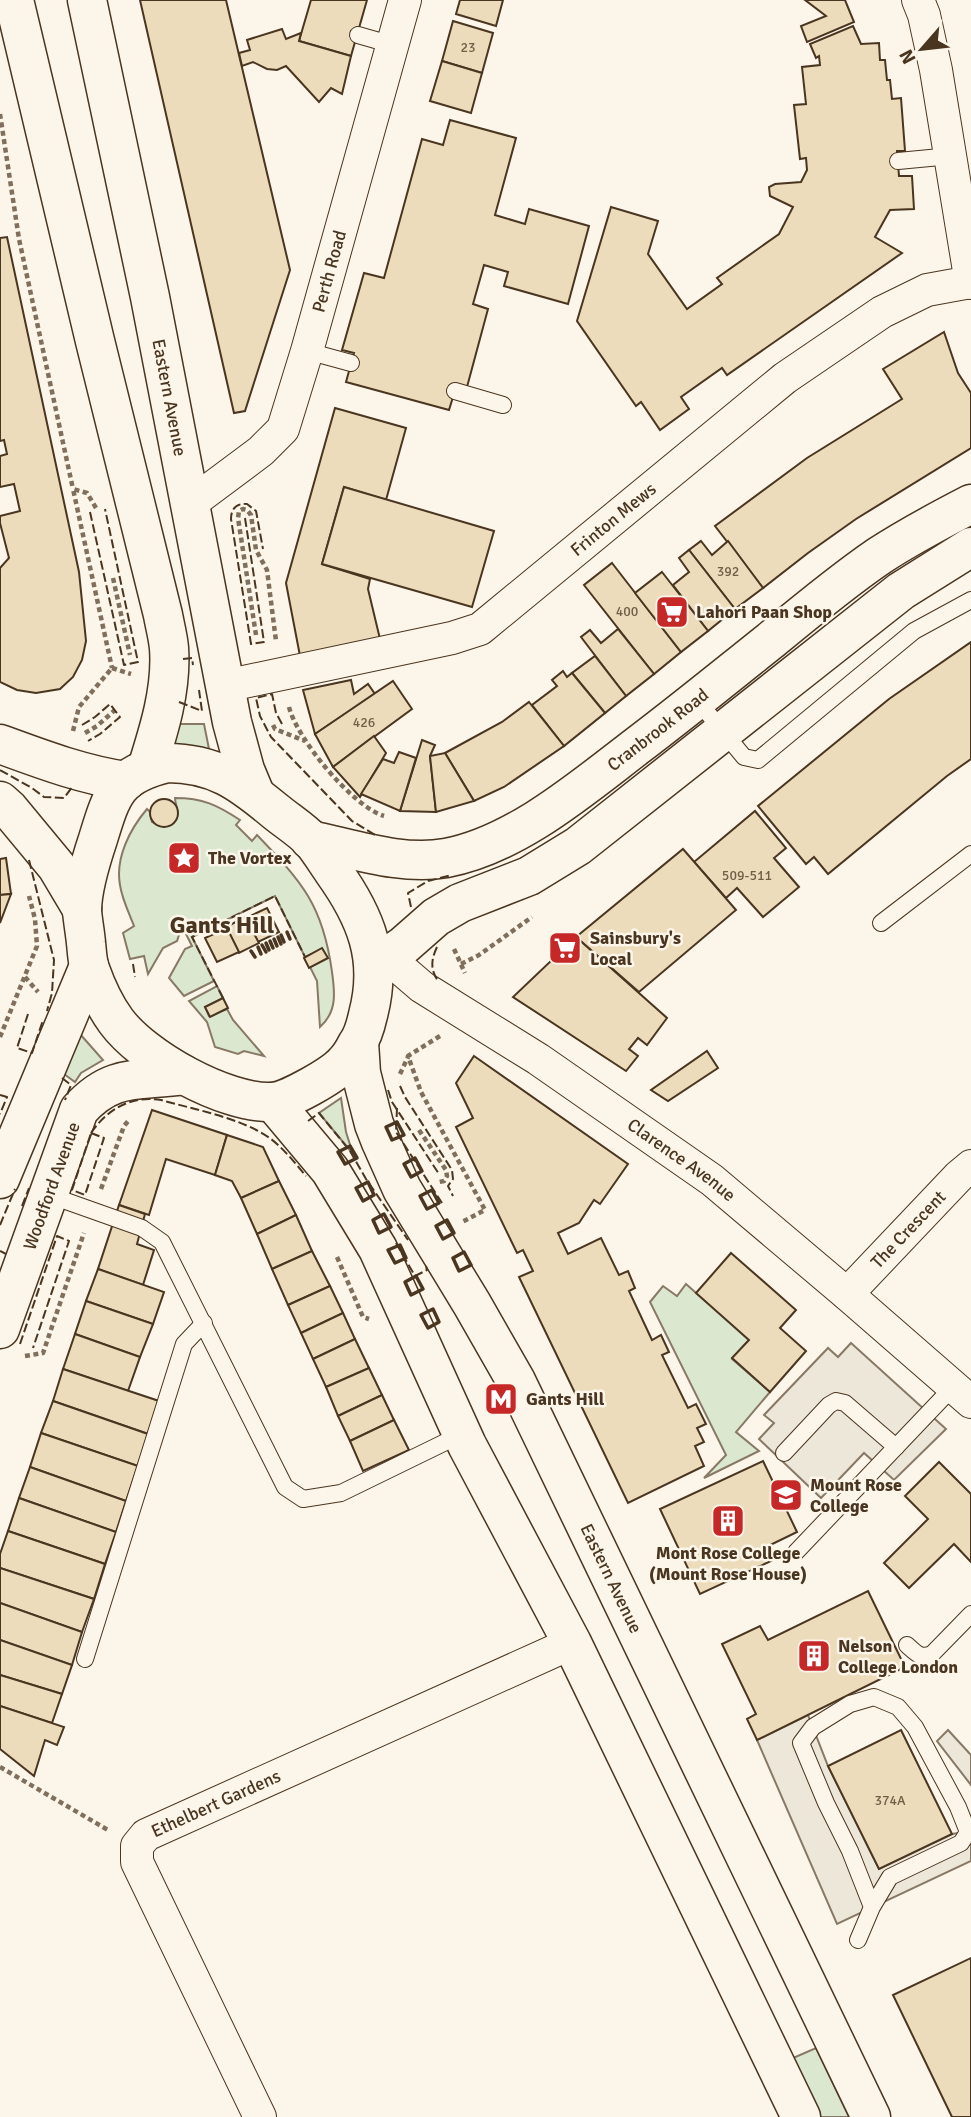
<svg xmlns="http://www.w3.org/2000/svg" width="971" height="2117" font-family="Signika,sans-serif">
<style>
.green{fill:#dce7d0;stroke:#887966;stroke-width:2}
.parking{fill:#ede7d9;stroke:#887966;stroke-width:2}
.building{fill:#ecdcbc;stroke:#4a3520;stroke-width:2}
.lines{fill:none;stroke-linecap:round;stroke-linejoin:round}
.service-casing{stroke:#4a3520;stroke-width:18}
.minor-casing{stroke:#4a3520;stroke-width:34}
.primary-casing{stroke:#4a3520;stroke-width:41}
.trunk-casing{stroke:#4a3520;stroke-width:41}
.path{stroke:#7f6f5c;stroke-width:4.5;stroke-dasharray:5 3.5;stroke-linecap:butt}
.service{stroke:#fbf6e9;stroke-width:16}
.minor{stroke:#fbf6e9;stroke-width:32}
.primary{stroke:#fbf6e9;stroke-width:38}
.trunk{stroke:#fbf6e9;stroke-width:38}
.fence{stroke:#4a3520;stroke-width:2;stroke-dasharray:9 3.5;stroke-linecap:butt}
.wall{stroke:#4a3520;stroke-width:3.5}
.labels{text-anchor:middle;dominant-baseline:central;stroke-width:5;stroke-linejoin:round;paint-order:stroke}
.number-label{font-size:14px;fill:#725f47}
.street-label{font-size:18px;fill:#4a3520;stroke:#fbf6e9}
.poi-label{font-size:18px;font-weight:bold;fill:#4a3520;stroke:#fbf6e9;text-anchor:start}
.district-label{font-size:24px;font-weight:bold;fill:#4a3520;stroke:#fbf6e9}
</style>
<rect width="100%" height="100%" fill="#fbf6e9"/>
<g class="green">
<path d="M 170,724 L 204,724 L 210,754 L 157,749 Z"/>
<path d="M 175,798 C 203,798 217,805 240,820 L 236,825 L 252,841 L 257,835 C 302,882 323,905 332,972 C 335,993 337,1012 320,1027 L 317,981 L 310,967 L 327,958 L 322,949 L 305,957 L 275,896 L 192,937 L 214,981 L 184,996 L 169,978 L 185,949 L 192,946 L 184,930 L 180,932 L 177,941 L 163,948 L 148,974 L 144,956 L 130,959 L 123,933 L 134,926 C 129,913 122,899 120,885 C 115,858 130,829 147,809 L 150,812 L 152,822 C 161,827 174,830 177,816 C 179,810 175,804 175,798 Z"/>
<path d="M 217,986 L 223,998 L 205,1007 L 209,1016 L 227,1009 L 233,1020 L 264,1056 L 244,1051 L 238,1054 L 215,1047 L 207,1022 L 189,1001 Z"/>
<path d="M 80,1034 L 103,1060 L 81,1073 L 75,1082 L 64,1074 Z"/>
<path d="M 341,1098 L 346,1132 L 353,1154 L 319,1113 Z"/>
<path d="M 686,1284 L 749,1340 L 732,1359 L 770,1392 L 736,1432 L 759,1451 L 704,1478 L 726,1455 L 650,1302 L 663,1286 L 677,1296 Z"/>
<path d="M 816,2048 L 849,2117 L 820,2117 L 793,2058 Z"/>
</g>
<g class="parking">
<path d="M 851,1343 L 946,1429 L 894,1480 L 864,1453 L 821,1498 L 759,1439 L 774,1423 L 764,1415 L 828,1348 L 838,1357 Z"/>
<path d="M 808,1715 L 828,1766 L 879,1869 L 952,1834 L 971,1831 L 971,1861 L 837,1924 L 757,1740 Z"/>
<path d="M 948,1730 L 971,1755 L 971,1785 L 937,1741 Z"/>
</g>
<g class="building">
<path d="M 140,0 L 226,0 L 290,270 L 245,411 L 234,413 Z"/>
<path d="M 311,0 L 367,0 L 351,56 L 299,41 Z"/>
<path d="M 460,0 L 503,0 L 496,26 L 456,14 Z"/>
<path d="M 805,0 L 845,0 L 854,22 L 807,42 L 801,26 L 826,16 Z"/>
<path d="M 453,21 L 493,33 L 482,73 L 442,61 Z"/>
<path d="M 853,26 L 861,44 L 879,43 L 880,60 L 885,60 L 887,80 L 890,80 L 892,99 L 901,98 L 905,151 L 897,151 L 899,176 L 912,176 L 914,209 L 890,210 L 875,237 L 902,253 L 727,375 L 722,368 L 681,397 L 689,409 L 660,430 L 641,402 L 636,406 L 577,321 L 611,207 L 658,221 L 648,254 L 687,309 L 722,284 L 717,278 L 779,234 L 793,207 L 770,196 L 769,187 L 775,184 L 801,182 L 807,170 L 806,158 L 800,159 L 794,105 L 806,104 L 802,67 L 820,65 L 819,56 L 816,58 L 810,44 Z"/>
<path d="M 282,29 L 286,39 L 301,33 L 299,41 L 351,56 L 342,94 L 331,88 L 319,102 L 286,66 L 277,70 L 267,69 L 253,62 L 242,66 L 239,53 L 250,50 L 247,40 Z"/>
<path d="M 442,61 L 482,73 L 471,113 L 430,101 Z"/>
<path d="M 450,120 L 516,138 L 495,215 L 525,224 L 529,209 L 589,226 L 568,304 L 504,286 L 508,272 L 484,265 L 473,304 L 488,309 L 467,387 L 457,384 L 449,410 L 346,382 L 354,353 L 342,350 L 364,273 L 384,278 L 422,139 L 443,145 Z"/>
<path d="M 7,237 L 79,572 L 86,641 L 82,660 L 73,677 L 60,689 L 36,693 L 17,690 L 0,682 L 0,568 L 9,558 L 0,523 L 0,516 L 20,511 L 14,484 L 0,487 L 0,456 L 7,454 L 4,440 L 0,441 L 0,238 Z"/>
<path d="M 944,332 L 958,373 L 971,393 L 971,448 L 856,519 L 808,553 L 763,588 L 715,526 L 807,458 L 902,399 L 883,369 Z"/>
<path d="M 335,408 L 406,428 L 386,500 L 344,487 L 322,564 L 370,579 L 368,589 L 380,639 L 300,656 L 286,583 Z"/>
<path d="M 344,487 L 494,531 L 472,607 L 322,564 Z"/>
<path d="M 701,541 L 712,555 L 728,541 L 763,588 L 735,609 L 689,550 Z"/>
<path d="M 689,550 L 735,609 L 708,631 L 673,585 L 689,572 L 679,558 Z"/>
<path d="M 612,563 L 681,652 L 654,674 L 584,585 Z"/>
<path d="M 662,572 L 708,631 L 681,652 L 635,593 Z"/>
<path d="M 618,629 L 654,674 L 626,696 L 581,637 L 590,630 L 601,643 Z"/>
<path d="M 971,642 L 971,759 L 947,776 L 828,874 L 814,857 L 806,864 L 758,806 L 889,699 Z"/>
<path d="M 595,656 L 626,696 L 605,713 L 572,673 Z"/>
<path d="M 563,671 L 567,677 L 572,673 L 605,713 L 564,746 L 532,705 L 557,686 L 552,680 Z"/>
<path d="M 351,680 L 354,694 L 368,684 L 375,694 L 315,734 L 303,690 Z"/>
<path d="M 393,681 L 412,709 L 333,767 L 315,734 Z"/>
<path d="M 529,702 L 564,746 L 504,787 L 474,801 L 445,753 L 502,722 Z"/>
<path d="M 374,736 L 386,753 L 360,797 L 333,767 Z"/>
<path d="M 422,740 L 435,745 L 430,756 L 436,812 L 400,811 Z"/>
<path d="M 399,752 L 416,758 L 400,811 L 361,794 L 383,759 L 394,763 Z"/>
<path d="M 445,753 L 474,801 L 436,812 L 430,756 Z"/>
<circle cx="164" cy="813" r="14"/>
<path d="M 755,811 L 786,848 L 774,858 L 799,887 L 763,917 L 737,888 L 726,898 L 694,862 Z"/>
<path d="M 683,849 L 736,910 L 639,992 L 576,937 Z"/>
<path d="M 6,858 L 11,894 L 0,895 L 0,859 Z"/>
<path d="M 11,894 L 0,923 L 0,895 Z"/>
<path d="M 267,908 L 279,932 L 258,942 L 246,918 Z"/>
<path d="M 245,917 L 259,943 L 239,953 L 226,927 Z"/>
<path d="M 227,928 L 239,952 L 217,962 L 205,938 Z"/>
<path d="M 576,937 L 667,1018 L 647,1045 L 638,1038 L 629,1049 L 638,1056 L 626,1071 L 513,997 Z"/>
<path d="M 322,948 L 328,958 L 309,968 L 304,958 Z"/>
<path d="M 223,998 L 228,1008 L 210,1017 L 205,1007 Z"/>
<path d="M 707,1051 L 718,1068 L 668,1101 L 651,1090 Z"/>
<path d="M 474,1056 L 628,1164 L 600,1204 L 594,1200 L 579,1223 L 558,1233 L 568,1254 L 601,1238 L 619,1275 L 628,1271 L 635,1288 L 629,1291 L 652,1340 L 661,1335 L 669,1352 L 662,1355 L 688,1408 L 696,1404 L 706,1424 L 697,1428 L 704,1442 L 695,1446 L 704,1466 L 628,1503 L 519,1277 L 533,1271 L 523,1250 L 517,1253 L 456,1127 L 473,1118 L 456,1083 Z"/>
<path d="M 152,1110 L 227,1135 L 215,1175 L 166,1159 L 149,1215 L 119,1205 Z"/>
<path d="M 227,1135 L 263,1147 L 279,1181 L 241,1198 L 232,1181 L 215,1175 Z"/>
<path d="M 279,1181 L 296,1215 L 257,1234 L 241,1198 Z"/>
<path d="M 119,1205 L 145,1214 L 137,1244 L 154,1250 L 143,1285 L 98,1269 Z"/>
<path d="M 296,1215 L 312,1251 L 272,1269 L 257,1234 Z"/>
<path d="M 312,1251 L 330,1286 L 288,1305 L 272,1269 Z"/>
<path d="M 731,1253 L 796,1310 L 780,1328 L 806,1351 L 770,1392 L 732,1358 L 749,1340 L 696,1293 Z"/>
<path d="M 98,1269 L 164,1292 L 153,1324 L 86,1301 Z"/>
<path d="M 330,1286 L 343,1313 L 301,1333 L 288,1305 Z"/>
<path d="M 86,1301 L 153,1324 L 140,1357 L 75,1334 Z"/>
<path d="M 343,1313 L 355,1339 L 313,1359 L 301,1333 Z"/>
<path d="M 75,1334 L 140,1357 L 128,1391 L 63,1369 Z"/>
<path d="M 355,1339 L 369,1368 L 326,1387 L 313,1359 Z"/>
<path d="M 369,1368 L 382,1395 L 338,1416 L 326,1387 Z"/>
<path d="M 63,1369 L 159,1401 L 148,1434 L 53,1401 Z"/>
<path d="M 382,1395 L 394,1420 L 350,1441 L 338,1416 Z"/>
<path d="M 53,1401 L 148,1434 L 138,1466 L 41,1433 Z"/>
<path d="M 394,1420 L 409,1450 L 363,1471 L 350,1441 Z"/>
<path d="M 41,1433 L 138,1466 L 126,1501 L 30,1467 Z"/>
<path d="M 763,1461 L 797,1532 L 764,1548 L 771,1561 L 700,1594 L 660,1509 Z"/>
<path d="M 939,1462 L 971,1494 L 971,1562 L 954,1544 L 909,1588 L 884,1563 L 928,1519 L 905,1496 Z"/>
<path d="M 30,1467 L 126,1501 L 116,1532 L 19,1498 Z"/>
<path d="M 19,1498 L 116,1532 L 105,1564 L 8,1531 Z"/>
<path d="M 8,1531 L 105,1564 L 94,1599 L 0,1568 L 0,1554 Z"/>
<path d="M 0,1568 L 94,1599 L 82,1632 L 0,1603 Z"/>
<path d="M 868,1591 L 905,1667 L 757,1740 L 747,1719 L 756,1714 L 722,1644 L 760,1626 L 768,1640 Z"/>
<path d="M 0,1603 L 82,1632 L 72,1665 L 0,1640 Z"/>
<path d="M 0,1640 L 72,1665 L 62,1694 L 0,1675 Z"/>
<path d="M 0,1675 L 62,1694 L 52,1723 L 0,1706 Z"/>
<path d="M 0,1706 L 64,1727 L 57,1745 L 45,1740 L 34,1776 L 0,1749 Z"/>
<path d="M 901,1730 L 952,1834 L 879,1869 L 828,1766 Z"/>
<path d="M 971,1958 L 971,2117 L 952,2117 L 893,1995 Z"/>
</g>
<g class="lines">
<defs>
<g id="service">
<path d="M 358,35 L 393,45"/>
<path d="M 898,161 L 951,156"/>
<path d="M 307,351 L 351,363"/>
<path d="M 455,391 L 503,405"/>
<path d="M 697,700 L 744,757 L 758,760 L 914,631 L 971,600"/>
<path d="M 881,923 L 971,854"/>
<path d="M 49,1195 L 142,1228 L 162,1242 L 285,1487 L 303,1499 L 341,1493 L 462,1434"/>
<path d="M 784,1453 L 829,1405 L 836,1401 L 845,1403 L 896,1447"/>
<path d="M 796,1552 L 954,1386"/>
<path d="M 907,1645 C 916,1653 920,1659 932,1654 L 971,1614"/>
<path d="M 85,1659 L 184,1344 L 204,1323"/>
<path d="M 858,1940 L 872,1907 L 890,1877 L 961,1843 L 968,1832 L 958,1807 L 915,1727 L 898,1707 L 874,1697 L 850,1704 L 813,1727 L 801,1743 L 826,1803 L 850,1851 L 872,1907"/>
</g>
<g id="minor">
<path d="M 918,0 L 924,15 L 936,70 L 971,283"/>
<path id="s1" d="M 190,504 L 261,451 L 283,429 L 307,351 L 405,0"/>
<path id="s2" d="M 225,686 L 452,638 L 480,629 L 785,378 L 882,312 L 927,290 L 971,282"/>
<path id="s3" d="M 372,947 L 387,957 L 422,987 L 538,1059 L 712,1180 L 847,1294 L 971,1402"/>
<path id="s4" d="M 847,1294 L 959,1176 L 971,1166"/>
<path id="s5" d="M 260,2117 L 137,1862 L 137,1846 L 146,1835 L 572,1643"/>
</g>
<g id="primary">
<path d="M 0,744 C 41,759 83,775 126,781"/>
<path d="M 0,801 L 9,809 L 57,867 L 82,909"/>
<path id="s6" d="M 310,840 C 354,849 402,866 446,858 C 516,845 582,788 637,746 C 682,712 726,676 770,641 C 805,612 841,582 879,556 C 908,537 940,520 971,504"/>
<path d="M 374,966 L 403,946 L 436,917 L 460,903 L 529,876 L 578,846 L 901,591 L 971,547"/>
</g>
<g id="trunk">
<path d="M 14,0 L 95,341 L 163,615 C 165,626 168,637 169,648 C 172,689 159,730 147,768"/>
<path id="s7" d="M 87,0 L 150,297 L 232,722 L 245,770 L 255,794"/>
<path d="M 167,763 C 215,763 240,782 275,811 C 287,821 302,830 312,841 C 320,851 326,861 333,871 C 366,917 383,959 368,1015 C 366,1024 363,1036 357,1044 C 354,1050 350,1057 345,1062 C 334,1075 288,1101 272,1102 C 225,1104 143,1058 116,1021 C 105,1006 96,986 90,969 C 87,961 87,951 86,943 C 85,932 83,922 82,911 C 82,889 91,860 98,839 C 112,793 117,775 167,763 Z"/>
<path id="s8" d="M 359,1042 L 361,1073 L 374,1124 L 381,1142 L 402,1189 L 472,1304 L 516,1381 L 871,2117"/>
<path d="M 273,1102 L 330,1170 L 378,1249 L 467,1445 L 572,1643 L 801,2117"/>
<path d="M 0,1179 L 89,966"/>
<path id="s9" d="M 0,1329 L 79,1110 C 113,1072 139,1082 184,1075"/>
</g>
</defs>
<use href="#service" class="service-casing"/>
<use href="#minor" class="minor-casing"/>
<use href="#primary" class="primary-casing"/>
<use href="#trunk" class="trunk-casing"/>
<g class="path">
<path d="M 0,114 L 19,239 L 73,489"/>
<path d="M 96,508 L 87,493 L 73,489 L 112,668"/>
<path d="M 113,578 L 130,655"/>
<path d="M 256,635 L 238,518 L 239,511 L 243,509 L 247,510 L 251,515 L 256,550 L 267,570 L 276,641"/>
<path d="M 112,668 L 131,674"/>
<path d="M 289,707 C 297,739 352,806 384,816"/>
<path d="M 273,725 L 275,729 L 305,741"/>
<path d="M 73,731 L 79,707 L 112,668"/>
<path d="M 85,733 L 97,726 L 115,710"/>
<path d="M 454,949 L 465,973"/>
<path d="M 461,964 L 479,955 L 532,917"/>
<path d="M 25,977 L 38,992"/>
<path d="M 440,1036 L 408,1056 L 421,1092 L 485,1210 L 462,1222"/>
<path d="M 0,1037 L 37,946 L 35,919 L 29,896"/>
<path d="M 400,1074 L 408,1057"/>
<path d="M 419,1130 L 446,1170 L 447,1176 L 444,1181 L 439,1182"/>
<path d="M 101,1189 L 124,1126 L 129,1120"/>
<path d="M 337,1257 L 363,1317 L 369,1319"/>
<path d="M 25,1356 L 43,1353 L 84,1233"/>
<path d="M 0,1767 L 108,1830"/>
</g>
<use href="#service" class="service"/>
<use href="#minor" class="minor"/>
<use href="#primary" class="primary"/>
<use href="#trunk" class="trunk"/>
<g class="fence">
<path d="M 90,512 L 124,665 L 138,662 L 105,509"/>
<path d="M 245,518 L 264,642 L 251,644 L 231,519 C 231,508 237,503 247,504 L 256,511 L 263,549"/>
<path d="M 183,659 L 192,658 L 193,665"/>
<path d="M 179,702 L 202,711 L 199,690"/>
<path d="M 282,724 L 276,713 L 272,694 L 256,698 L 260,716 L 271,737 L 352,821 L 375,835"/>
<path d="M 82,725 L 95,717 L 110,704 L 120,717 L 100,734 L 88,741"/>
<path d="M 0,770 L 32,788 L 44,797 L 64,798 L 73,786"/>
<path d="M 29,860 L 54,960 L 52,993 L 47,1011"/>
<path d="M 411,907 L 408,893 L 428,881 L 452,875"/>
<path d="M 437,947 C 431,960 430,969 438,981"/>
<path d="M 133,964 L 135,977"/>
<path d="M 223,998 L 192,937 L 275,896 L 305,957"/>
<path d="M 28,1014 L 17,1048 L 32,1053 L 43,1020"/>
<path d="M 62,1078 L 71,1085 L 65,1100"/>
<path d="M 400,1086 L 405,1097 L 452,1170 L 453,1179 L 448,1186 L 453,1196"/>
<path d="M 388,1090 L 392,1102 L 439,1174"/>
<path d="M 0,1095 L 7,1097 L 0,1114"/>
<path d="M 397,1108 L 396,1132 L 442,1203"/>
<path d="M 308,1121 L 319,1113 L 350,1151 L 366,1179 L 408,1240"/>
<path d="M 91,1133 C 107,1109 132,1095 161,1100 C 196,1110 242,1118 271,1139 C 284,1149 295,1163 306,1176"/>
<path d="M 91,1133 L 104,1138 L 85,1195 L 72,1190 Z"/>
<path d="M 22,1206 L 29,1188"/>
<path d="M 0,1225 L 15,1189"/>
<path d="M 396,1243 L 415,1276 L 427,1270 L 426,1266"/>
<path d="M 0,1251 L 6,1254"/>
<path d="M 20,1344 L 57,1236 L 69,1241 L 33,1348"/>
</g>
<g class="wall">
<path d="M 287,932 L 290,939"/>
<path d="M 281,935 L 284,942"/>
<path d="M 278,937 L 281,944"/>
<path d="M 274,939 L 277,946"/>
<path d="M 270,941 L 273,948"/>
<path d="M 266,943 L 269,950"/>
<path d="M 262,945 L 266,952"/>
<path d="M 258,947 L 261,954"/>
<path d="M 251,951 L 255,957"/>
<path d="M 397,1122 L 404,1135 L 392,1140 L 386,1127 Z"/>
<path d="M 350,1146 L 357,1158 L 345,1164 L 338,1152 Z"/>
<path d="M 415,1158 L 422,1171 L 411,1177 L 404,1164 Z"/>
<path d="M 368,1182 L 374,1195 L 363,1201 L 356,1188 Z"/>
<path d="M 432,1190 L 439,1203 L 427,1209 L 420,1196 Z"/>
<path d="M 384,1214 L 391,1227 L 379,1233 L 373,1220 Z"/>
<path d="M 447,1220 L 454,1233 L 443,1239 L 436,1226 Z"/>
<path d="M 400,1245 L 406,1258 L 395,1263 L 388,1250 Z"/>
<path d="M 464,1252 L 471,1265 L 459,1271 L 453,1258 Z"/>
<path d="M 416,1276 L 423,1289 L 411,1295 L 405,1282 Z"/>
<path d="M 433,1309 L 439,1322 L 428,1328 L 421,1315 Z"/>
</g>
</g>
<defs>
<symbol id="supermarket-square" viewBox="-11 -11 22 22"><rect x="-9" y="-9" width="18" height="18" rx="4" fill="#c62828" stroke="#fbf6e9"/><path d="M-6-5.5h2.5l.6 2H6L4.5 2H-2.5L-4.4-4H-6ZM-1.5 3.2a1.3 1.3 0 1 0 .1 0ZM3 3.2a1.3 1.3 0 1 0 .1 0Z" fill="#fff"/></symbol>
<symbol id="sight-square" viewBox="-11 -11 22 22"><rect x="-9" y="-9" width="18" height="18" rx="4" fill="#c62828" stroke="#fbf6e9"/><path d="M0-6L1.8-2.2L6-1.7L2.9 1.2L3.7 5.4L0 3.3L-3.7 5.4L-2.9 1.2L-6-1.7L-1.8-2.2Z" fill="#fff"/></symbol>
<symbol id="metro-square" viewBox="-11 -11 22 22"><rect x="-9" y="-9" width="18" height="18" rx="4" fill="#c62828" stroke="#fbf6e9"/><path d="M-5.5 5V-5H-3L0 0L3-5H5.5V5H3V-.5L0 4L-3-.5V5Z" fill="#fff"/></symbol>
<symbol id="university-square" viewBox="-11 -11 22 22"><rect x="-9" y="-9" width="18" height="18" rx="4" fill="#c62828" stroke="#fbf6e9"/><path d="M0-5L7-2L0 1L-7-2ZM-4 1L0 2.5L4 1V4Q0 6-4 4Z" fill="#fff"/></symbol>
<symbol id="building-square" viewBox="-11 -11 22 22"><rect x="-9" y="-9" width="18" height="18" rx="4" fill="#c62828" stroke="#fbf6e9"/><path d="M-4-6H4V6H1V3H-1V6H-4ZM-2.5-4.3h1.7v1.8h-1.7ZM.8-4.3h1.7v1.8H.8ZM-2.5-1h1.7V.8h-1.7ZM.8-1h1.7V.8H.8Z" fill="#fff"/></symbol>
</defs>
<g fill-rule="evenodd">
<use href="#supermarket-square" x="653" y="593" width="38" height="38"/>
<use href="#sight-square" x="165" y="839" width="38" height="38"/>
<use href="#supermarket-square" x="546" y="929" width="38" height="38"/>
<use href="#metro-square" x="482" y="1380" width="38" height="38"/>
<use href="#university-square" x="767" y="1476" width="38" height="38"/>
<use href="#building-square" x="709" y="1502" width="38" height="38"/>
<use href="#building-square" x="795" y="1637" width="38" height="38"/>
</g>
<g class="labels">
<g class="number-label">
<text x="468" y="47">23</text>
<text x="728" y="571">392</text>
<text x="627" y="611">400</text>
<text x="364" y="722">426</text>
<text x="747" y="875">509-511</text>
<text x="890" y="1800">374A</text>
</g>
<g class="street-label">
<text stroke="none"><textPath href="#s1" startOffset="284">Perth Road</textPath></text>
<text stroke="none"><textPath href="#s7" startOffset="406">Eastern Avenue</textPath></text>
<text stroke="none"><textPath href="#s2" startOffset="434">Frinton Mews</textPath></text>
<text stroke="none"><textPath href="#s6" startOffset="388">Cranbrook Road</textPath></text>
<text stroke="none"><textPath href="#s3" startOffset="376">Clarence Avenue</textPath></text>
<text stroke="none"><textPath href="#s9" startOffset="152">Woodford Avenue</textPath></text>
<text stroke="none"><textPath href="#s4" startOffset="89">The Crescent</textPath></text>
<text stroke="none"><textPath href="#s8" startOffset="597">Eastern Avenue</textPath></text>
<text stroke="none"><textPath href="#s5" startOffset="390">Ethelbert Gardens</textPath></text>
</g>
<g class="poi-label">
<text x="696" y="612">Lahori Paan Shop</text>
<text x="208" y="858">The Vortex</text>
<text x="590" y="938">Sainsbury's<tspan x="590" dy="21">Local</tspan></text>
<text x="526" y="1399">Gants Hill</text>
<text x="810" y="1485">Mount Rose<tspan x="810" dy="21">College</tspan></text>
<text x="728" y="1553" text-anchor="middle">Mont Rose College<tspan x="728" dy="21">(Mount Rose House)</tspan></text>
<text x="838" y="1646">Nelson<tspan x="838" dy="21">College London</tspan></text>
</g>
<g class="district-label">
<text x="222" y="925">Gants Hill</text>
</g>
</g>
<g transform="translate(922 49) rotate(242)" stroke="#fbf6e9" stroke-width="5" paint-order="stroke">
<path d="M0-5L12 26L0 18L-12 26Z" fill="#4a3520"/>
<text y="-10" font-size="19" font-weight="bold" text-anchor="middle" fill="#4a3520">N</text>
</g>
</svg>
